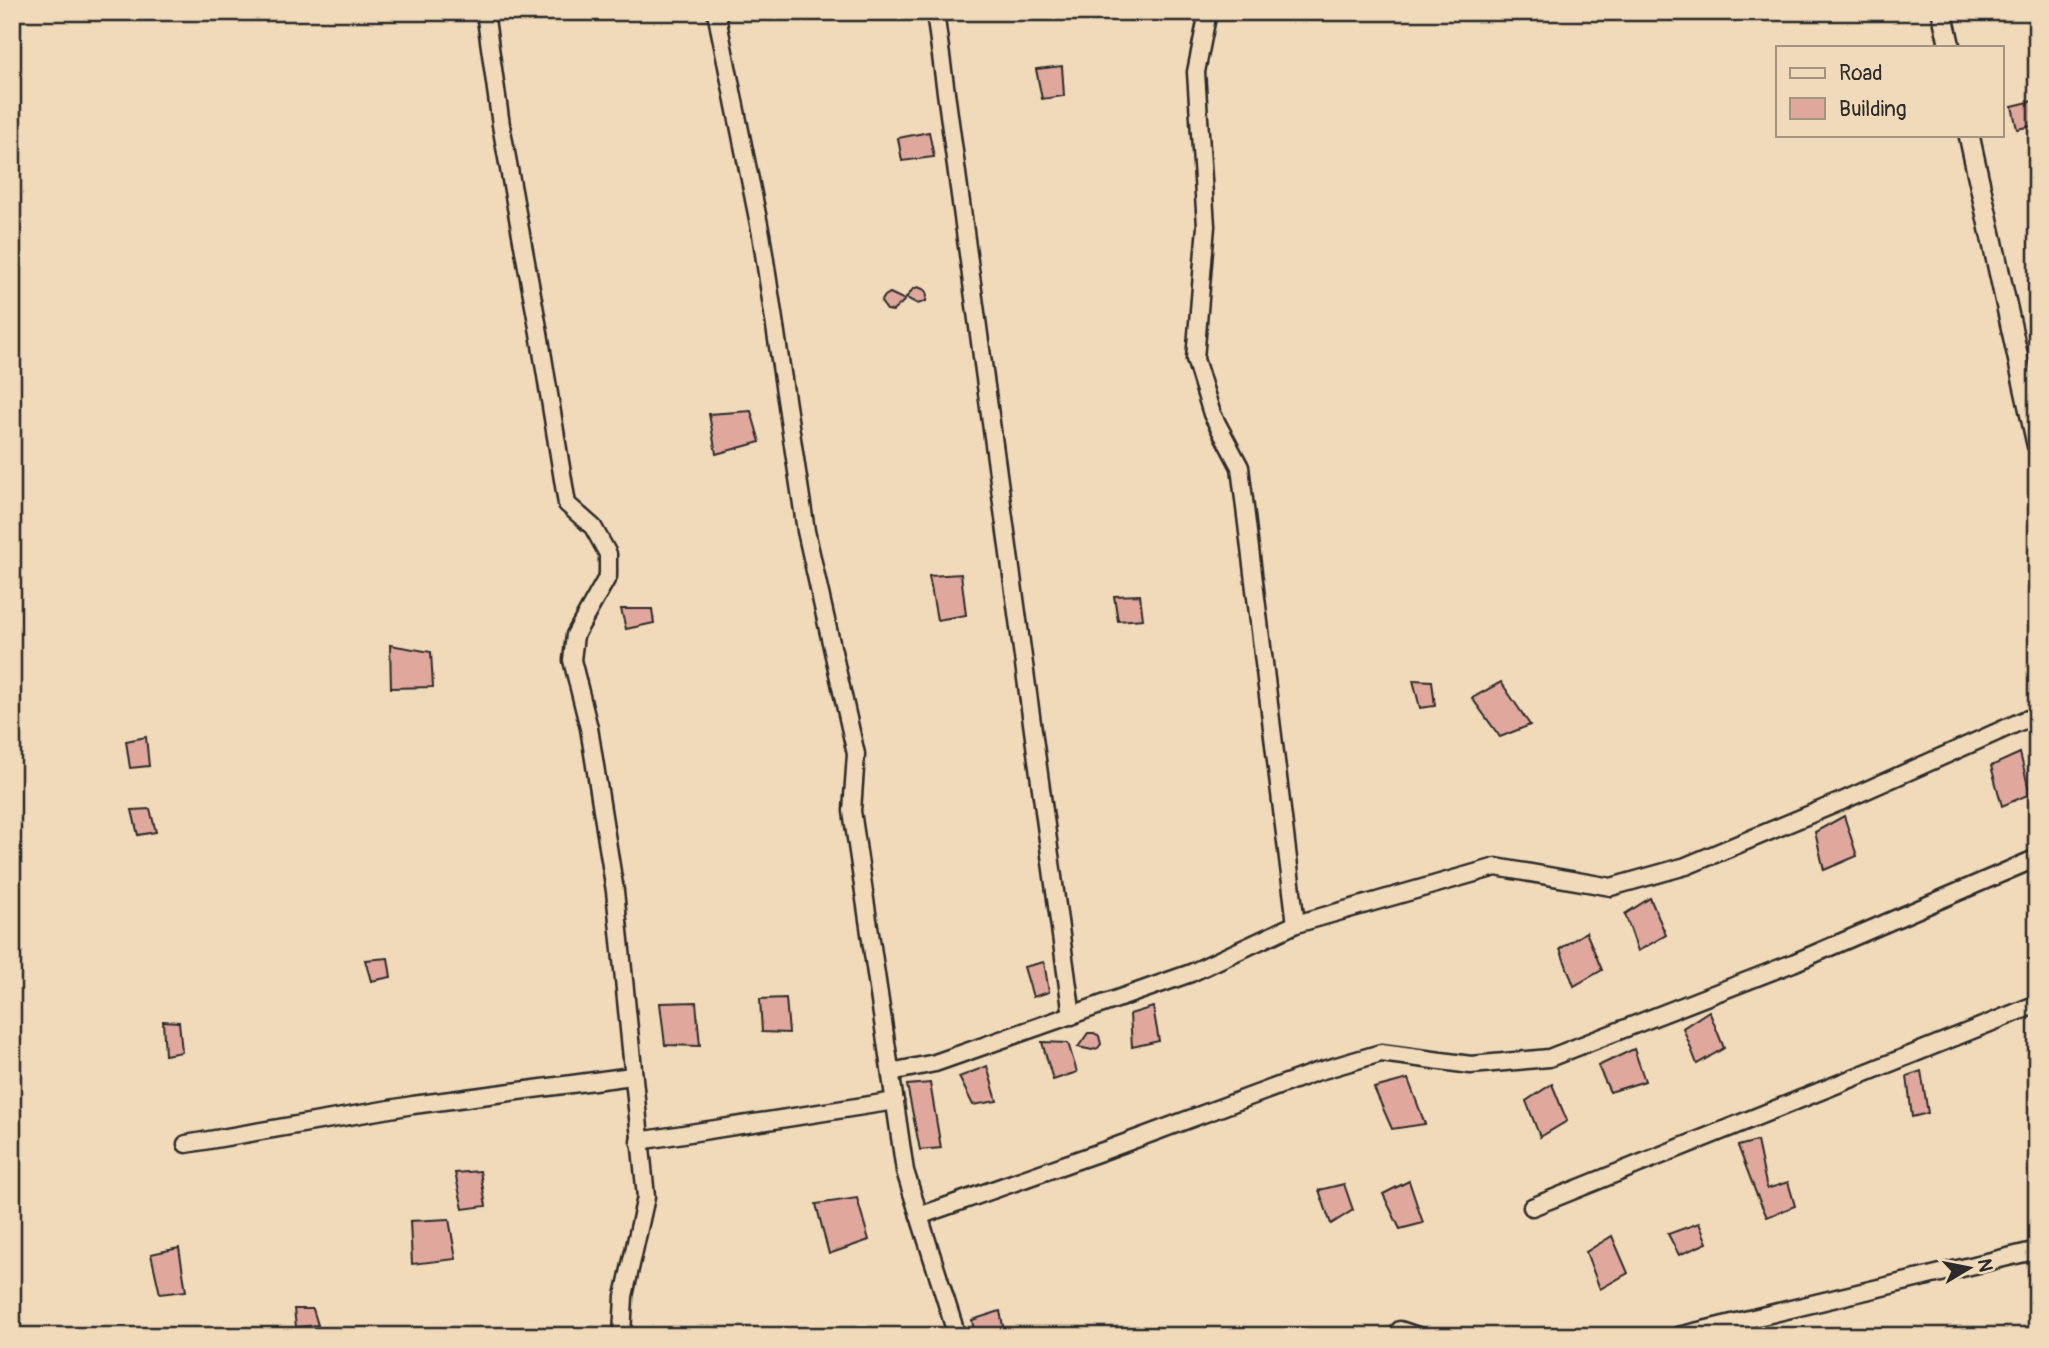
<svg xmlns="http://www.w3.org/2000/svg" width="2049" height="1348" font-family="Pangolin,sans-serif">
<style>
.building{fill:#e0a79d;stroke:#2b2b2b;stroke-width:2}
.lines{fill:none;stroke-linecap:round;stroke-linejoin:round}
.minor-casing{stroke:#2b2b2b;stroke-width:21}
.tertiary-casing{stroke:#2b2b2b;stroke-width:24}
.minor{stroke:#f1dab9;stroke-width:16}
.tertiary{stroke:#f1dab9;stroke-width:19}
</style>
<rect width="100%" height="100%" fill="#f1dab9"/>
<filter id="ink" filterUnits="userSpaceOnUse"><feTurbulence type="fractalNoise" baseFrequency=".0143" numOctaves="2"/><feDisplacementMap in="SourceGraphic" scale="14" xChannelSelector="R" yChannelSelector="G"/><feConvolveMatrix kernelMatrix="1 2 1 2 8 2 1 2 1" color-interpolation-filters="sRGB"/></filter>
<g filter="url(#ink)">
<g class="building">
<path d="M 1062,66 L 1064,96 L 1042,99 L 1036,69 Z"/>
<path d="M 2037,100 L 2037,125 L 2017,129 L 2012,106 Z"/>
<path d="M 929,132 L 934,157 L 902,161 L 898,138 Z"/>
<path d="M 918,287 L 925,290 L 927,295 L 926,301 L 918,304 L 906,298 L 913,289 Z"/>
<path d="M 890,293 L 905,300 L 893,311 L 887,310 L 881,302 L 885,296 Z"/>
<path d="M 751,411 L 760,442 L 716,454 L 709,414 Z"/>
<path d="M 961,574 L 966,615 L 937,620 L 929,576 Z"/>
<path d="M 1140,595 L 1143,619 L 1118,621 L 1114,596 Z"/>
<path d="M 621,609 L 652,609 L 654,623 L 626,629 Z"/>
<path d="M 390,645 L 431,652 L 433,687 L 391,688 Z"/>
<path d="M 1413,680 L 1432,681 L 1435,706 L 1420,708 Z"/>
<path d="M 1501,682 L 1530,725 L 1500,737 L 1472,698 Z"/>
<path d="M 146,737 L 149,766 L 130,768 L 126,741 Z"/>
<path d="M 2020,753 L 2030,794 L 2002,806 L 1991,766 Z"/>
<path d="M 150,809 L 156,832 L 138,835 L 132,810 Z"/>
<path d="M 1844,816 L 1857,856 L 1824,870 L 1815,832 Z"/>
<path d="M 1650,898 L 1666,935 L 1638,951 L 1625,914 Z"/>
<path d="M 1586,932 L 1602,970 L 1574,986 L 1560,949 Z"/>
<path d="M 388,958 L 391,977 L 371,981 L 365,960 Z"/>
<path d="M 1044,962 L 1049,992 L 1033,997 L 1024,967 Z"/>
<path d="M 786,998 L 789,1033 L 762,1032 L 760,999 Z"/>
<path d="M 696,1002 L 700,1046 L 665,1045 L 660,1003 Z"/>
<path d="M 1153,1007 L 1159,1041 L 1132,1047 L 1130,1014 Z"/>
<path d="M 1709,1011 L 1724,1048 L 1697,1064 L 1683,1028 Z"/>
<path d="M 163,1021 L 179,1022 L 182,1052 L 165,1055 Z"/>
<path d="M 1088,1033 L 1094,1033 L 1099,1036 L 1101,1044 L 1098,1048 L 1092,1050 L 1078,1047 Z"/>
<path d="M 1042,1042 L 1068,1043 L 1077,1072 L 1053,1080 Z"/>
<path d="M 1634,1049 L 1645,1081 L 1610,1092 L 1598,1066 Z"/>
<path d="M 987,1066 L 997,1101 L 973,1105 L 959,1077 Z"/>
<path d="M 1921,1071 L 1928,1113 L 1912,1117 L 1907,1076 Z"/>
<path d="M 1408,1079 L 1425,1124 L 1392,1129 L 1374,1088 Z"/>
<path d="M 930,1083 L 941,1148 L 920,1150 L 907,1085 Z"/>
<path d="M 1552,1084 L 1567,1121 L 1540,1137 L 1526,1101 Z"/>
<path d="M 1757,1141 L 1767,1189 L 1788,1182 L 1795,1206 L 1767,1217 L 1756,1193 L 1738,1146 Z"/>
<path d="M 480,1171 L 486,1206 L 463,1209 L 455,1173 Z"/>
<path d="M 1409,1181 L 1423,1223 L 1400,1229 L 1383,1194 Z"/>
<path d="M 1344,1184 L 1353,1210 L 1331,1224 L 1319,1190 Z"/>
<path d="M 857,1198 L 869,1240 L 829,1254 L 816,1204 Z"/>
<path d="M 449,1219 L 456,1259 L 412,1264 L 410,1221 Z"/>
<path d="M 1699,1223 L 1707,1243 L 1679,1255 L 1668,1234 Z"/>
<path d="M 1612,1236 L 1628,1273 L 1600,1289 L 1586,1252 Z"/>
<path d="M 179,1248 L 186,1291 L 160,1294 L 151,1254 Z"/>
<path d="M 294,1309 L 313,1309 L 318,1325 L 296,1327 Z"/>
<path d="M 1000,1311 L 1005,1336 L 975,1336 L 972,1320 Z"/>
</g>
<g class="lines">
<defs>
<g id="minor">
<path d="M 485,12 L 501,125 L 539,333 L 567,504 L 593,527 L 608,554 L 608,576 L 575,635 L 572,660 L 589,728 L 615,891 L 646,1197 L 624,1296 L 622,1336"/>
<path d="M 716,12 L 761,234 L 806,531 L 856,754 L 852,811 L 905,1171 L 957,1336"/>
<path d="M 935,12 L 1072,1016"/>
<path d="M 1208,12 L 1196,72 L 1206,226 L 1195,359 L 1212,414 L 1240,467 L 1296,924"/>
<path d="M 891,1072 L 935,1063 L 1191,973 L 1296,924 L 1496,867 L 1611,887 L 1686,866 L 1842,801 L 2024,720 L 2037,717"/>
<path d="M 639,1141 L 895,1101"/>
<path d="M 186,1144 L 413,1105 L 632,1076"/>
<path d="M 1532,1207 L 2037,1004"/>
<path d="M 919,1216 L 1106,1150 L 1316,1072 L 1381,1053 L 1471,1065 L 1549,1058 L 1793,963 L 2037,858"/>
<path d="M 1400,1330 L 1418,1336"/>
<path d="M 1678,1336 L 2037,1250"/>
</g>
<g id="tertiary">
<path d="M 1942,12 L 1950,47"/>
<path d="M 1969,135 L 2037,444"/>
</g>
</defs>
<use href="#minor" class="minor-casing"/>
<use href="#tertiary" class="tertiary-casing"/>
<use href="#minor" class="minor"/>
<use href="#tertiary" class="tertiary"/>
</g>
</g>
<rect width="2049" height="1348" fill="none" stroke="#f1dab9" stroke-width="42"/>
<rect x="21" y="21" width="2007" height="1306" fill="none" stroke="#2b2b2b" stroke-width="2.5" filter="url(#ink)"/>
<rect x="1776" y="46" width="228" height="91" fill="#f1dab9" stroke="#a29480" stroke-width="2"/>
<rect x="1790" y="68" width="35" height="10" fill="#f1dab9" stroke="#a29480" stroke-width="2"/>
<text x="1839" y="80" font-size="21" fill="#2b2b2b">Road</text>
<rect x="1790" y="98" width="35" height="21" fill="#e0a79d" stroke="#a29480" stroke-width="2"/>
<text x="1839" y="116" font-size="21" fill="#2b2b2b">Building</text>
<g transform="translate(1969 1268) rotate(80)" stroke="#f1dab9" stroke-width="5" paint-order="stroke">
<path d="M0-5L12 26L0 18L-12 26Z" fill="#2b2b2b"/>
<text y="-10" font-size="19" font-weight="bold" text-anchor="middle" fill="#2b2b2b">N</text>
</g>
</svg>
